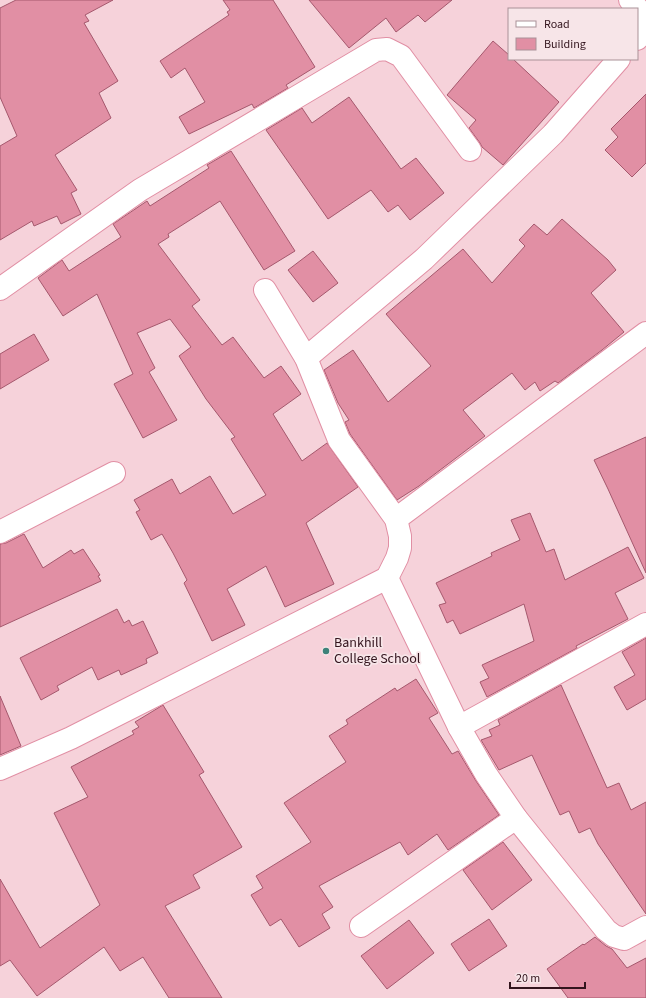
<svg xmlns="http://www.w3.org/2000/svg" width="646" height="998" font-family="'Source Sans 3',sans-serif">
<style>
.building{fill:#e18fa4;stroke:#a5586d}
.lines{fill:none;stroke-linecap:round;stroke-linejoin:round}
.street-casing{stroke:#e18fa4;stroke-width:24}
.street{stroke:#fff;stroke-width:22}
.poi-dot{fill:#3d8279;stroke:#f7e5e8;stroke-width:1.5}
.labels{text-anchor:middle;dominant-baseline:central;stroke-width:3.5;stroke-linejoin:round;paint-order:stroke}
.poi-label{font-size:14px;fill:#33141d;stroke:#f7e5e8;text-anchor:start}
</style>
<rect width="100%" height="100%" fill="#f6d2da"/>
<g class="building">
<path d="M 16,0 L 113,0 L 85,15 L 89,21 L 84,23 L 118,81 L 99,93 L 111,118 L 55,155 L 77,190 L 71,193 L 81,214 L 61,224 L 57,216 L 34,226 L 32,221 L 0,240 L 0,146 L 17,136 L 0,97 L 0,8 Z"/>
<path d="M 223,0 L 273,0 L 315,67 L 286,85 L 288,88 L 254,108 L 252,104 L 189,134 L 179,117 L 205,102 L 185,68 L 171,78 L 160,61 L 229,15 L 227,12 L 230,10 Z"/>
<path d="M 309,0 L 452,0 L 425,22 L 418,15 L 396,32 L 386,18 L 349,48 Z"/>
<path d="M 493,41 L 509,55 L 509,59 L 513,59 L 559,102 L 503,165 L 482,147 L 480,143 L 469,128 L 476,120 L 447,95 Z"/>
<path d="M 646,94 L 646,163 L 632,177 L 605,150 L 618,137 L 611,129 Z"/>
<path d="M 349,97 L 401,169 L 416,158 L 444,193 L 410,220 L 398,205 L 388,212 L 371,190 L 328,219 L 266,130 L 302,108 L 312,123 Z"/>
<path d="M 231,151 L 295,251 L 264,270 L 220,201 L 168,234 L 169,237 L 158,244 L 200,300 L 192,306 L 222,345 L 233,337 L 264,378 L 281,366 L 301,394 L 273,414 L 302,461 L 327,443 L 358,487 L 306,523 L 334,584 L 285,607 L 266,566 L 227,589 L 245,625 L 212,641 L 184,583 L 187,580 L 173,553 L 162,534 L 151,540 L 136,512 L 140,510 L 134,500 L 172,479 L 180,494 L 210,476 L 233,514 L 266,495 L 231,439 L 235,437 L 206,399 L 179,356 L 191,347 L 170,319 L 137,333 L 155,368 L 149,372 L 177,420 L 143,438 L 114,384 L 133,374 L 97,294 L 63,316 L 38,278 L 62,260 L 69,271 L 121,237 L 113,224 L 147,201 L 150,206 L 209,168 L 207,165 Z"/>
<path d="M 562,219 L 608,260 L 616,270 L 591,293 L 624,332 L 602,350 L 558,383 L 555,381 L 540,391 L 535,382 L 525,390 L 512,373 L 463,410 L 485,436 L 419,486 L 397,500 L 350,434 L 345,422 L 349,420 L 338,403 L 324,370 L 353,350 L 388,402 L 431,366 L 386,314 L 463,249 L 492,283 L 525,246 L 519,240 L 534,224 L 547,235 Z"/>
<path d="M 313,251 L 338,283 L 313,302 L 288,270 Z"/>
<path d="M 34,334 L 49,360 L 0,389 L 0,354 Z"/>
<path d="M 646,437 L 646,573 L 608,489 L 594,460 Z"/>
<path d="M 530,513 L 546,552 L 554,549 L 565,580 L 628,547 L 644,578 L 615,593 L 628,619 L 576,646 L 577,648 L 487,697 L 480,682 L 489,678 L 482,665 L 534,641 L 524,604 L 460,634 L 453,620 L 447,623 L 439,605 L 446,603 L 436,583 L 492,556 L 491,553 L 520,540 L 511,520 Z"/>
<path d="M 24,534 L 43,568 L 71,550 L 74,554 L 83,549 L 100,575 L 98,576 L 101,581 L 0,627 L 0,544 L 6,543 Z"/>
<path d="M 117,609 L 124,623 L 129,620 L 132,626 L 143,621 L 158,653 L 146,659 L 147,663 L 121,675 L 119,670 L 98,680 L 92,667 L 57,686 L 59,690 L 41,700 L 20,658 Z"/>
<path d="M 646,638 L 646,699 L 627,710 L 614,687 L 635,675 L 622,652 Z"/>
<path d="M 416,679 L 438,713 L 429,718 L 452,754 L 458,751 L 476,781 L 499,815 L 448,850 L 437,834 L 408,855 L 400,842 L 319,886 L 333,907 L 322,914 L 330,928 L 299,947 L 281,919 L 270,926 L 251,895 L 263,888 L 256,876 L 311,842 L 284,803 L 346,762 L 329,736 L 348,724 L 346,720 L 395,688 L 397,691 Z"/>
<path d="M 561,685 L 607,788 L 619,783 L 631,810 L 646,802 L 646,914 L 598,844 L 590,828 L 579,833 L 569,811 L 560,815 L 532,755 L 499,770 L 481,740 L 492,736 L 489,730 L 500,725 L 498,720 Z"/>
<path d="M 0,696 L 21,746 L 0,755 Z"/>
<path d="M 163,705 L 204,772 L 199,775 L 242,847 L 193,875 L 200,888 L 165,906 L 222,998 L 169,998 L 143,957 L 120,971 L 104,947 L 37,996 L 10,960 L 0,966 L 0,879 L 40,948 L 100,905 L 54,813 L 88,797 L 71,767 L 134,734 L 132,731 L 139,727 L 135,722 Z"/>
<path d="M 503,842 L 532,880 L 492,910 L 463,870 Z"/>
<path d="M 489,919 L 507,946 L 469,971 L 451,944 Z"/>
<path d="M 409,920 L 434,953 L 387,989 L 361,956 Z"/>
<path d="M 595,937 L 606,946 L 612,949 L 627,968 L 646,958 L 646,998 L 568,998 L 547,969 L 583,944 L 584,945 Z"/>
</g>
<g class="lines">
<defs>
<g id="street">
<path d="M 630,0 L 646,18"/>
<path d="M 637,39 L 646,29"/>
<path d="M 0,289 L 140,190 L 376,50 L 387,49 L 401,56 L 470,150"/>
<path d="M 306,358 L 424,259 L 553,134 L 619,59"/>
<path d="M 396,519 L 646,333"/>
<path d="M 0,532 L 114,473"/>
<path d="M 387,578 L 459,727 L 486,774 L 516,818 L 606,930 L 614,936 L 624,939 L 646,927"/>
<path d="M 459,727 L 646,624"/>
<path d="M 0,769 L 71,738 L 387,578 L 397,558 L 400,548 L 400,536 L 396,519 L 339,440 L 306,358 L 265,290"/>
<path d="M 361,926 L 516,818"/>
</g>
</defs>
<use href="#street" class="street-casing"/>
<use href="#street" class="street"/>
</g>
<circle class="poi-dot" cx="326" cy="651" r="4"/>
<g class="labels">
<g class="poi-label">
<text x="334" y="643">Bankhill<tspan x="334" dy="16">College School</tspan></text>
</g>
</g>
<rect x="508" y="8" width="130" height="52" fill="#f7e5e8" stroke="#a99197"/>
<rect x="516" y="21" width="20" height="6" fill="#ffffff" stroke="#a99197"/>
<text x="544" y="28" font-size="12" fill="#33141d">Road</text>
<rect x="516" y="38" width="20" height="12" fill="#e18fa4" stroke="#a99197"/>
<text x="544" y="48" font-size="12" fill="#33141d">Building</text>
<path d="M510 982v6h75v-6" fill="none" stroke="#33141d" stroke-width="2"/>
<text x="516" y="982" font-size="12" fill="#33141d" stroke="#f7e5e8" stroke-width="3" paint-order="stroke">20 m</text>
</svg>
